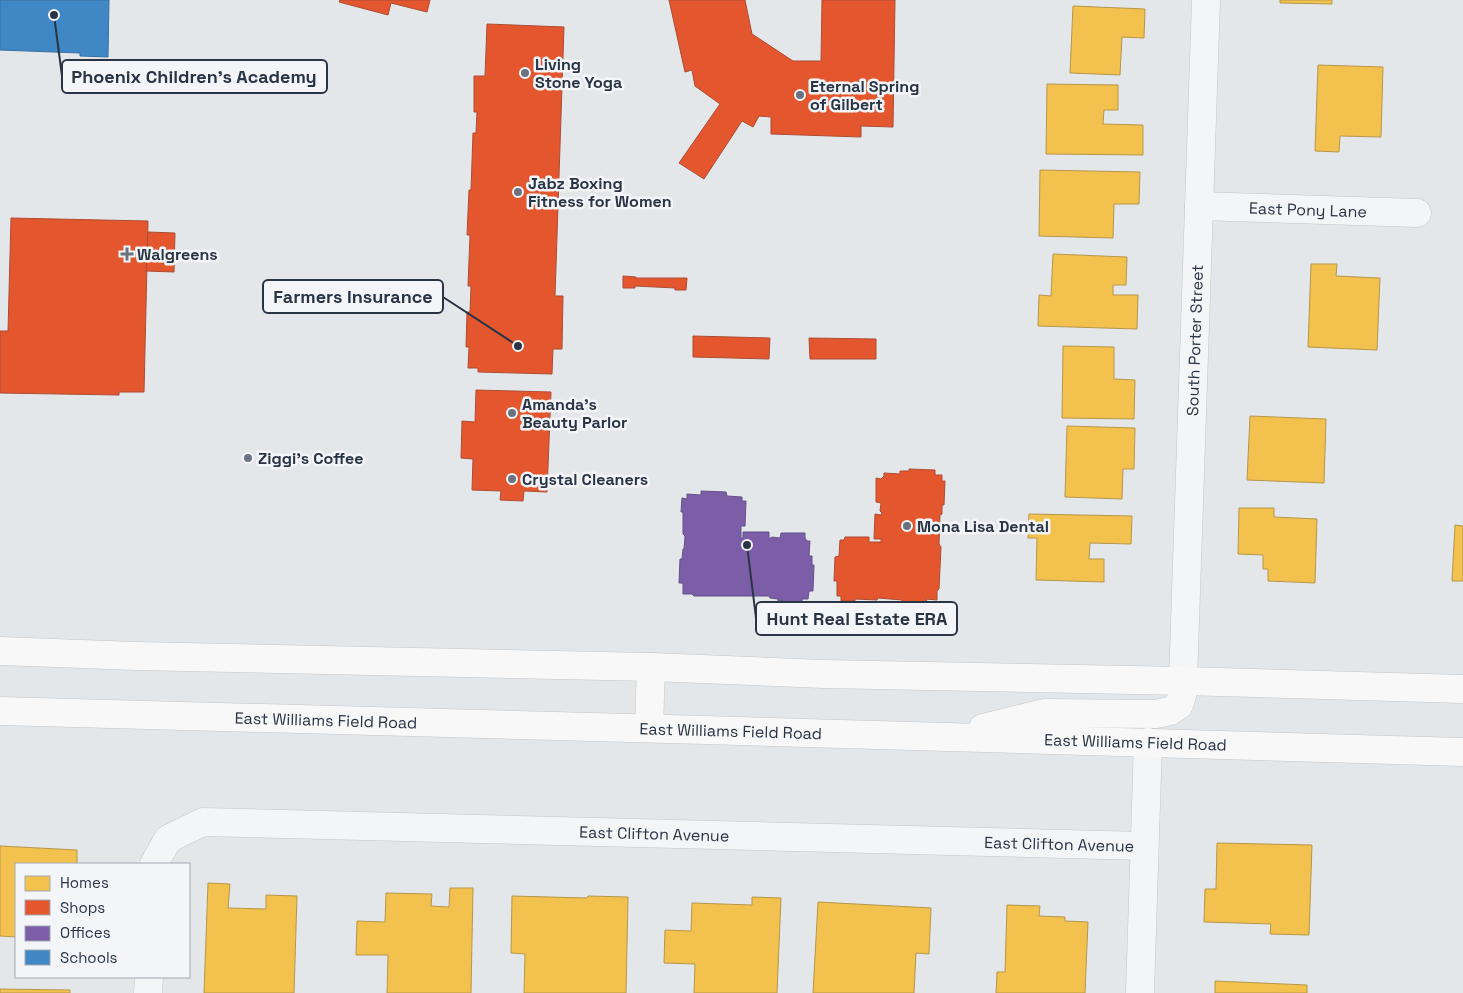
<svg xmlns="http://www.w3.org/2000/svg" width="1463" height="993" font-family="'Space Grotesk',sans-serif">
<style>
.homes{fill:#f2c14e;stroke:#b6974b}
.shops{fill:#e4572e;stroke:#ac4c35}
.offices{fill:#7b5ea7;stroke:#62518a}
.schools{fill:#3f88c5;stroke:#386f9f}
.lines{fill:none;stroke-linecap:round;stroke-linejoin:round}
.minor-casing{stroke:#c2c5c8;stroke-width:29}
.secondary-casing{stroke:#c2c5c8;stroke-width:29}
.minor{stroke:#f4f5f7;stroke-width:28}
.secondary{stroke:#f8f8f8;stroke-width:28}
.poi-dot{fill:#6a737f;stroke:#f3f5f9;stroke-width:2}
.labels{text-anchor:middle;dominant-baseline:central;stroke-width:5;stroke-linejoin:round;paint-order:stroke}
.poi-label{font-size:16px;font-weight:bold;fill:#293445;stroke:#f3f5f9;text-anchor:start}
.street-label{font-size:16px;fill:#293445;stroke:#f3f5f9}
.leader{fill:none;stroke:#293445;stroke-width:2}
.callout-dot{fill:#293445;stroke:#f3f5f9;stroke-width:2}
.callout{fill:#f3f5f9;stroke:#293445;stroke-width:2}
.callout-label{font-size:18px;text-anchor:middle;font-weight:bold;fill:#293445}
</style>
<rect width="100%" height="100%" fill="#e4e7ea"/>
<g class="homes">
<path d="M 1280,0 L 1332,0 L 1332,4 L 1280,3 Z"/>
<path d="M 1073,6 L 1145,9 L 1144,38 L 1122,37 L 1120,75 L 1070,73 Z"/>
<path d="M 1318,65 L 1383,67 L 1381,137 L 1340,136 L 1339,152 L 1315,151 Z"/>
<path d="M 1047,84 L 1118,85 L 1118,110 L 1104,110 L 1103,124 L 1143,125 L 1143,155 L 1046,154 Z"/>
<path d="M 1040,170 L 1140,172 L 1139,204 L 1114,204 L 1113,238 L 1039,236 Z"/>
<path d="M 1053,254 L 1127,257 L 1126,285 L 1113,285 L 1113,295 L 1138,295 L 1137,329 L 1038,326 L 1039,295 L 1051,296 Z"/>
<path d="M 1311,264 L 1337,264 L 1336,276 L 1380,278 L 1377,350 L 1308,347 Z"/>
<path d="M 1063,346 L 1114,347 L 1114,379 L 1135,380 L 1134,419 L 1062,418 Z"/>
<path d="M 1250,416 L 1326,419 L 1324,483 L 1247,480 Z"/>
<path d="M 1067,426 L 1135,428 L 1134,469 L 1123,469 L 1122,499 L 1065,497 Z"/>
<path d="M 1239,508 L 1274,508 L 1274,517 L 1317,519 L 1315,583 L 1268,581 L 1268,569 L 1263,569 L 1263,555 L 1238,554 Z"/>
<path d="M 1029,514 L 1132,516 L 1131,544 L 1090,543 L 1089,559 L 1104,559 L 1104,582 L 1036,580 L 1037,538 L 1028,538 Z"/>
<path d="M 1455,525 L 1463,526 L 1463,581 L 1452,581 Z"/>
<path d="M 1217,843 L 1312,845 L 1309,935 L 1270,934 L 1271,924 L 1204,922 L 1205,889 L 1216,889 Z"/>
<path d="M 0,846 L 77,850 L 77,864 L 16,864 L 16,937 L 0,936 Z"/>
<path d="M 208,883 L 230,884 L 228,908 L 266,909 L 266,895 L 297,896 L 294,993 L 204,993 Z"/>
<path d="M 450,888 L 473,888 L 471,993 L 387,993 L 388,955 L 356,955 L 357,921 L 385,922 L 386,893 L 432,894 L 431,906 L 449,907 Z"/>
<path d="M 512,896 L 587,898 L 588,896 L 628,897 L 626,993 L 524,993 L 525,954 L 511,953 Z"/>
<path d="M 752,897 L 781,898 L 777,993 L 694,993 L 695,964 L 664,963 L 665,930 L 691,931 L 692,903 L 752,905 Z"/>
<path d="M 818,902 L 931,908 L 929,954 L 916,953 L 914,993 L 813,993 Z"/>
<path d="M 1007,905 L 1040,906 L 1039,916 L 1065,917 L 1065,921 L 1088,922 L 1085,993 L 996,993 L 997,972 L 1005,972 Z"/>
<path d="M 1215,981 L 1307,985 L 1307,993 L 1215,993 Z"/>
<path d="M 0,989 L 70,990 L 70,993 L 0,993 Z"/>
</g>
<g class="shops">
<path d="M 340,0 L 430,0 L 427,12 L 391,3 L 388,15 L 339,2 Z"/>
<path d="M 669,0 L 745,0 L 752,34 L 793,61 L 821,61 L 822,0 L 895,0 L 893,127 L 861,126 L 861,137 L 771,134 L 771,117 L 759,116 L 753,127 L 742,121 L 704,179 L 679,163 L 720,104 L 695,86 L 692,70 L 685,72 Z"/>
<path d="M 487,24 L 564,27 L 555,296 L 563,296 L 562,349 L 553,349 L 552,374 L 478,372 L 478,368 L 468,368 L 469,347 L 466,347 L 467,312 L 470,312 L 471,286 L 468,286 L 470,235 L 467,235 L 469,190 L 471,190 L 473,133 L 476,133 L 477,112 L 474,112 L 474,76 L 485,76 Z"/>
<path d="M 11,218 L 148,221 L 144,392 L 119,392 L 119,395 L 0,393 L 0,331 L 8,331 Z"/>
<path d="M 148,232 L 175,233 L 174,272 L 146,271 Z"/>
<path d="M 623,276 L 636,277 L 636,278 L 687,278 L 686,290 L 675,290 L 675,288 L 635,286 L 635,288 L 623,288 Z"/>
<path d="M 693,336 L 770,338 L 769,359 L 693,357 Z"/>
<path d="M 809,338 L 876,339 L 876,359 L 810,359 Z"/>
<path d="M 476,390 L 551,392 L 547,492 L 524,491 L 523,501 L 500,500 L 501,491 L 472,490 L 473,459 L 461,458 L 462,421 L 475,422 Z"/>
<path d="M 909,469 L 935,470 L 935,475 L 942,475 L 942,481 L 945,481 L 944,505 L 942,505 L 942,514 L 940,515 L 939,544 L 941,547 L 939,589 L 937,591 L 937,600 L 926,599 L 927,604 L 902,603 L 902,600 L 878,598 L 877,600 L 855,599 L 855,601 L 841,601 L 841,596 L 837,596 L 837,581 L 834,581 L 835,557 L 839,556 L 840,540 L 844,540 L 845,537 L 869,537 L 869,542 L 881,542 L 881,539 L 874,539 L 875,514 L 881,515 L 882,513 L 880,511 L 881,503 L 876,502 L 876,478 L 881,479 L 884,476 L 884,473 L 900,474 L 900,471 L 909,471 Z"/>
</g>
<path class="offices" d="M 701,491 L 726,492 L 727,496 L 742,497 L 742,501 L 746,501 L 745,526 L 741,526 L 741,538 L 743,538 L 743,532 L 769,532 L 769,539 L 772,537 L 780,538 L 781,533 L 805,533 L 805,538 L 807,541 L 810,541 L 809,556 L 812,556 L 812,565 L 814,565 L 813,591 L 809,591 L 808,599 L 802,599 L 802,602 L 778,601 L 778,599 L 770,598 L 769,596 L 694,596 L 692,594 L 683,594 L 683,583 L 679,583 L 680,559 L 682,559 L 683,549 L 684,549 L 685,536 L 683,534 L 683,512 L 681,512 L 682,498 L 687,499 L 687,494 L 701,495 Z"/>
<path class="schools" d="M 0,0 L 109,0 L 108,57 L 80,56 L 80,53 L 0,50 Z"/>
<g class="lines">
<defs>
<g id="minor">
<path id="s1" d="M 1199,206 L 1417,213"/>
<path id="s2" d="M 1183,681 L 1206,0"/>
<path id="s3" d="M 154,864 L 168,839 L 203,822 L 1144,846"/>
<path d="M 148,993 L 149,977"/>
<path d="M 1140,993 L 1148,742"/>
</g>
<g id="secondary">
<path d="M 0,651 L 136,656 L 651,667 L 823,674 L 1183,681 L 1463,689"/>
<path id="s4" d="M 0,711 C 488,725 975,736 1463,752"/>
<path d="M 649,728 L 651,667"/>
<path d="M 983,728 L 1044,713 L 1156,714 L 1170,711 L 1179,705 L 1182,696 L 1183,681"/>
</g>
</defs>
<use href="#minor" class="minor-casing"/>
<use href="#secondary" class="secondary-casing"/>
<use href="#minor" class="minor"/>
<use href="#secondary" class="secondary"/>
</g>
<g class="poi-dot">
<circle cx="525" cy="73" r="5"/>
<circle cx="800" cy="95" r="5"/>
<circle cx="518" cy="192" r="5"/>
<path d="M124.5 246.5h5v5h5v5h-5v5h-5v-5h-5v-5h5z"/>
<circle cx="512" cy="413" r="5"/>
<circle cx="248" cy="458" r="5"/>
<circle cx="512" cy="479" r="5"/>
<circle cx="907" cy="526" r="5"/>
</g>
<g class="labels">
<g class="poi-label">
<text x="535" y="64">Living<tspan x="535" dy="18">Stone Yoga</tspan></text>
<text x="810" y="86">Eternal Spring<tspan x="810" dy="18">of Gilbert</tspan></text>
<text x="528" y="183">Jabz Boxing<tspan x="528" dy="18">Fitness for Women</tspan></text>
<text x="137" y="254">Walgreens</text>
<text x="522" y="404">Amanda's<tspan x="522" dy="18">Beauty Parlor</tspan></text>
<text x="258" y="458">Ziggi's Coffee</text>
<text x="522" y="479">Crystal Cleaners</text>
<text x="917" y="526">Mona Lisa Dental</text>
</g>
<g class="street-label">
<text stroke="none"><textPath href="#s1" startOffset="109">East Pony Lane</textPath></text>
<text stroke="none"><textPath href="#s2" startOffset="341">South Porter Street</textPath></text>
<text stroke="none"><textPath href="#s4" startOffset="326">East Williams Field Road</textPath></text>
<text stroke="none"><textPath href="#s4" startOffset="731">East Williams Field Road</textPath></text>
<text stroke="none"><textPath href="#s4" startOffset="1136">East Williams Field Road</textPath></text>
<text stroke="none"><textPath href="#s3" startOffset="519">East Clifton Avenue</textPath></text>
<text stroke="none"><textPath href="#s3" startOffset="924">East Clifton Avenue</textPath></text>
</g>
</g>
<path class="leader" d="M54 15L62 76M518 346L443 297M747 545L756 618"/>
<g class="callout-dot">
<circle cx="54" cy="15" r="5"/>
<circle cx="518" cy="346" r="5"/>
<circle cx="747" cy="545" r="5"/>
</g>
<g class="callout">
<rect x="62" y="60" width="265" height="33" rx="5"/>
<rect x="263" y="280" width="180" height="33" rx="5"/>
<rect x="756" y="602" width="201" height="33" rx="5"/>
</g>
<g class="callout-label">
<text x="194" y="83">Phoenix Children's Academy</text>
<text x="353" y="303">Farmers Insurance</text>
<text x="857" y="625">Hunt Real Estate ERA</text>
</g>
<rect x="15" y="863" width="175" height="115" fill="#f3f5f9" stroke="#a2a8b1"/>
<rect x="25" y="876" width="25" height="15" fill="#f2c14e" stroke="#a2a8b1"/>
<text x="60" y="888" font-size="15" fill="#293445">Homes</text>
<rect x="25" y="900" width="25" height="15" fill="#e4572e" stroke="#a2a8b1"/>
<text x="60" y="913" font-size="15" fill="#293445">Shops</text>
<rect x="25" y="926" width="25" height="15" fill="#7b5ea7" stroke="#a2a8b1"/>
<text x="60" y="938" font-size="15" fill="#293445">Offices</text>
<rect x="25" y="950" width="25" height="15" fill="#3f88c5" stroke="#a2a8b1"/>
<text x="60" y="963" font-size="15" fill="#293445">Schools</text>
</svg>
